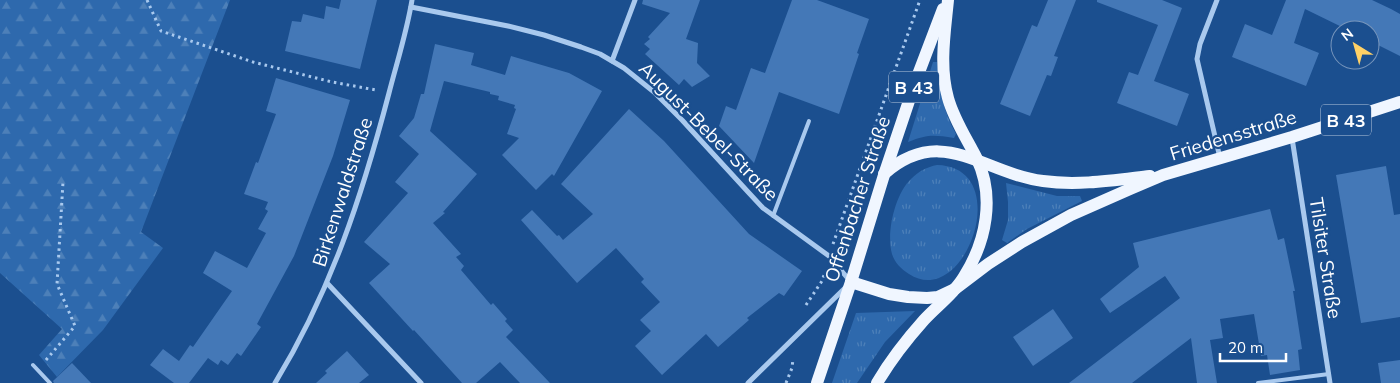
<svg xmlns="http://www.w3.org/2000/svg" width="1400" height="383" font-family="Mulish,sans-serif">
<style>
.grass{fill:url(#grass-tufts)}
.forest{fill:url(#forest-firs)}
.building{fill:#4478b7}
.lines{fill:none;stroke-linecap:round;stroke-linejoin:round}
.path{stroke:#a9c9ee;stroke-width:3;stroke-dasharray:2.5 4;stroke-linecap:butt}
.service{stroke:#a9c9ee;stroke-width:4}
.minor{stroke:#a9c9ee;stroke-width:5}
.primary{stroke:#f0f6ff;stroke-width:12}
.labels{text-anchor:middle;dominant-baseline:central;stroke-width:4.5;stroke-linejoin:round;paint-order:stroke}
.shield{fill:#1b4f8f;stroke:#bbcadd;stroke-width:1}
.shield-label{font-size:18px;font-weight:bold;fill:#fff}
.street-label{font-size:19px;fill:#fff;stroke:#1b4f8f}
</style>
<defs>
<pattern id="grass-tufts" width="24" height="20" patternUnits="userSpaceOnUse" patternTransform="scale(1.25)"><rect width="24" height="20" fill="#2e69ad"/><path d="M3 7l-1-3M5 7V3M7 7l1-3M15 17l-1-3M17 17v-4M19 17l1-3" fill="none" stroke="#4d80b9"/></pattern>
<pattern id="forest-firs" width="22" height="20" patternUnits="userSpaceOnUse" patternTransform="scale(1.25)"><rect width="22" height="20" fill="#2e69ad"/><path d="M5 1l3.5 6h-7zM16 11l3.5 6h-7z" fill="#4d80b9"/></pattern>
</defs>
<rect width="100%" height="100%" fill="#1b4f8f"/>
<g class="grass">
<path d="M 933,62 L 937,62 C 939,90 943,110 956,134 L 954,138 C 934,135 928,134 908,142 Z"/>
<path d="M 937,165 C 1016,167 965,311 909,274 C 901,269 895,263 892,254 C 886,233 895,194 911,179 C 919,171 927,167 937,165 Z"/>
<path d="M 1006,183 L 1057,196 L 1080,196 L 1082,201 L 1027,229 L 1007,243 L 1002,240 L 1008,220 L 1008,202 Z"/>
<path d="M 915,311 L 885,342 L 857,383 L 832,383 L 856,313 Z"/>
</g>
<path class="forest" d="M 0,0 L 230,0 L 141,232 L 163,248 L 103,330 L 57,377 L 39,355 L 62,329 L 0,273 Z"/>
<g class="building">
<path d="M 341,0 L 377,0 L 360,69 L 285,51 L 292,21 L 301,22 L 303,14 L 324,19 L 326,6 L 339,9 Z"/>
<path d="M 643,0 L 700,0 L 686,39 L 698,43 L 697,63 L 710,76 L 692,87 L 684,79 L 679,85 L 645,54 L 650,49 L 644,44 L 650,39 L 648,37 L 670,13 L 642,4 Z"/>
<path d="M 792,0 L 817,0 L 869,19 L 857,53 L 859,54 L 839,114 L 779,92 L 754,163 L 719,126 L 726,106 L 736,110 L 751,68 L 765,73 Z"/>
<path d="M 1048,0 L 1076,0 L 1054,56 L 1058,57 L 1051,76 L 1047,75 L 1030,116 L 1000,104 L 1032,25 L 1037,27 Z"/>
<path d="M 1097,0 L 1162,0 L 1182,8 L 1154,81 L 1189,94 L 1177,126 L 1117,103 L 1129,72 L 1138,75 L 1158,25 L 1097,2 Z"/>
<path d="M 1286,0 L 1372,0 L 1391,9 L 1400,14 L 1400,56 L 1370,41 L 1370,30 L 1348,30 L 1305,9 L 1294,43 L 1319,53 L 1306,86 L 1232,57 L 1245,24 L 1272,35 Z"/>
<path d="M 435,44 L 474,53 L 471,65 L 505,75 L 511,56 L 569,73 L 602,91 L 554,176 L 552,174 L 536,190 L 502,155 L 519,138 L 507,134 L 516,109 L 514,108 L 515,105 L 498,100 L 499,96 L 490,94 L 490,92 L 444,81 L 430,131 L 477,174 L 443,212 L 445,213 L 433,223 L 461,254 L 456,257 L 464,266 L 461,270 L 491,305 L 493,303 L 507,319 L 505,321 L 513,330 L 506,337 L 550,383 L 520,383 L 500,362 L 476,383 L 462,383 L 414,330 L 413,331 L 369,283 L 390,264 L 364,242 L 408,193 L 395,182 L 419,154 L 399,136 L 414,118 L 421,94 L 424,94 Z"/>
<path d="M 276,78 L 350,100 L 333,156 L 294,256 L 257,324 L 261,327 L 241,356 L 237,353 L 228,365 L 221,360 L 218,365 L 208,358 L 189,383 L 174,383 L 150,365 L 163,349 L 179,361 L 190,345 L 193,347 L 232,291 L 203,273 L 215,251 L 247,268 L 266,233 L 258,229 L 268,211 L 265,209 L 268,202 L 244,194 L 256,162 L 258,163 L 276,114 L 266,111 Z"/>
<path d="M 629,109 L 664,141 L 749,234 L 802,271 L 784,296 L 779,293 L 747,318 L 749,320 L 718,347 L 706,334 L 662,375 L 635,346 L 651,331 L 640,320 L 660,302 L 641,282 L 644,279 L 616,248 L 577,283 L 521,220 L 532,210 L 557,236 L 559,235 L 563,240 L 593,214 L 561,184 Z"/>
<path d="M 1386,166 L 1394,215 L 1400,214 L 1400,317 L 1361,323 L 1336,175 Z"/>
<path d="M 1270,209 L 1278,240 L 1284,238 L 1295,291 L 1293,291 L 1302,349 L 1298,350 L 1300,370 L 1270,375 L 1267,355 L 1261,356 L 1254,314 L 1220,319 L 1223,338 L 1210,340 L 1217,383 L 1197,383 L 1191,338 L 1132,383 L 1069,383 L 1180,298 L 1165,276 L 1110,313 L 1100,299 L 1139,267 L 1133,243 Z"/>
<path d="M 1053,309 L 1073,338 L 1033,366 L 1013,337 Z"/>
<path d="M 347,351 L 369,375 L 359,383 L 316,383 L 327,373 L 325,371 Z"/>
<path d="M 1400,360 L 1400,383 L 1381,383 L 1378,363 Z"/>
<path d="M 72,363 L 91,383 L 54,383 L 53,381 Z"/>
</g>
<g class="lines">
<g class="path">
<path d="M 147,0 L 161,31 L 253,62 L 332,82 L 376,90"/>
<path d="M 833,244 L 920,0"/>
<path d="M 806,305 L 822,281 L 825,272"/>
<path d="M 46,360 L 75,326 L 57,284 L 63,182"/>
<path d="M 786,383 L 792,368 L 793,359"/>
</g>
<g class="service">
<path d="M 773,216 L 809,121"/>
<path d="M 33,365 L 50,383"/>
<path d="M 1258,383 L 1329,374"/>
</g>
<g class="minor">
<path d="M 1217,0 L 1200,44 L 1197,59 L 1220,158"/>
<path d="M 411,7 L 508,26 L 544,35 L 581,47 L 600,54 L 624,68 L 654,92 L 682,120 L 749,193 L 763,208 L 829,256 L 850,281"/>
<path d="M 612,61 L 635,0"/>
<path d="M 1292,138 L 1330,383"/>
<path d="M 327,283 L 421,383"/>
<path d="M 275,383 C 331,291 362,196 389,93 C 397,62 407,31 412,0"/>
<path d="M 748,383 L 846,287"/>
</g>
<g class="primary">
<path d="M 884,174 C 942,123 982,173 1043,181 C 1078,186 1115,180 1150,176"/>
<path d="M 851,282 L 889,294 L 908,297 L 927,298 L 938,297 L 955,289 L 988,264 L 1022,242 L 1071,215 L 1130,189 L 1163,175 L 1292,137 L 1400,102"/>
<path d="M 817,383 L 851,282 L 884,175 L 916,80 L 943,9"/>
<path d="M 877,383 C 890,361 907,339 924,320 C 938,305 955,293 965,275 C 986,241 995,197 977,159 C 967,139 954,120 948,98 C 939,66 945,32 948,0"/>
</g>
</g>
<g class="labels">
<g class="shield">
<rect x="889" y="71.5" width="50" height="31" rx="4"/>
<rect x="1321" y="104.5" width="50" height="31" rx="4"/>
</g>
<g class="shield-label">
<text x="914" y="87">B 43</text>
<text x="1346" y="120">B 43</text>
</g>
<g class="street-label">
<text transform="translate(709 131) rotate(45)">August-Bebel-Straße</text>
<text transform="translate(1233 135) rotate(-17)">Friedensstraße</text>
<text transform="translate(342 192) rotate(-72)">Birkenwaldstraße</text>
<text transform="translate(857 199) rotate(-72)">Offenbacher Straße</text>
<text transform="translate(1326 258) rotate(81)">Tilsiter Straße</text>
</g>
</g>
<g transform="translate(1355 45) rotate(323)"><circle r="24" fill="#1b4f8f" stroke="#7695bc"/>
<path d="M0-4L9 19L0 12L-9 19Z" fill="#ffd166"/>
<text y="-8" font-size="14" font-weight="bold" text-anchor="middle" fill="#ffffff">N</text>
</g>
<path d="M1220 353v8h66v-8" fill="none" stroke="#ffffff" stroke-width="2.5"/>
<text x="1228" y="353" font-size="15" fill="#ffffff" stroke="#1b4f8f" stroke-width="4" paint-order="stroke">20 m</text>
</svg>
